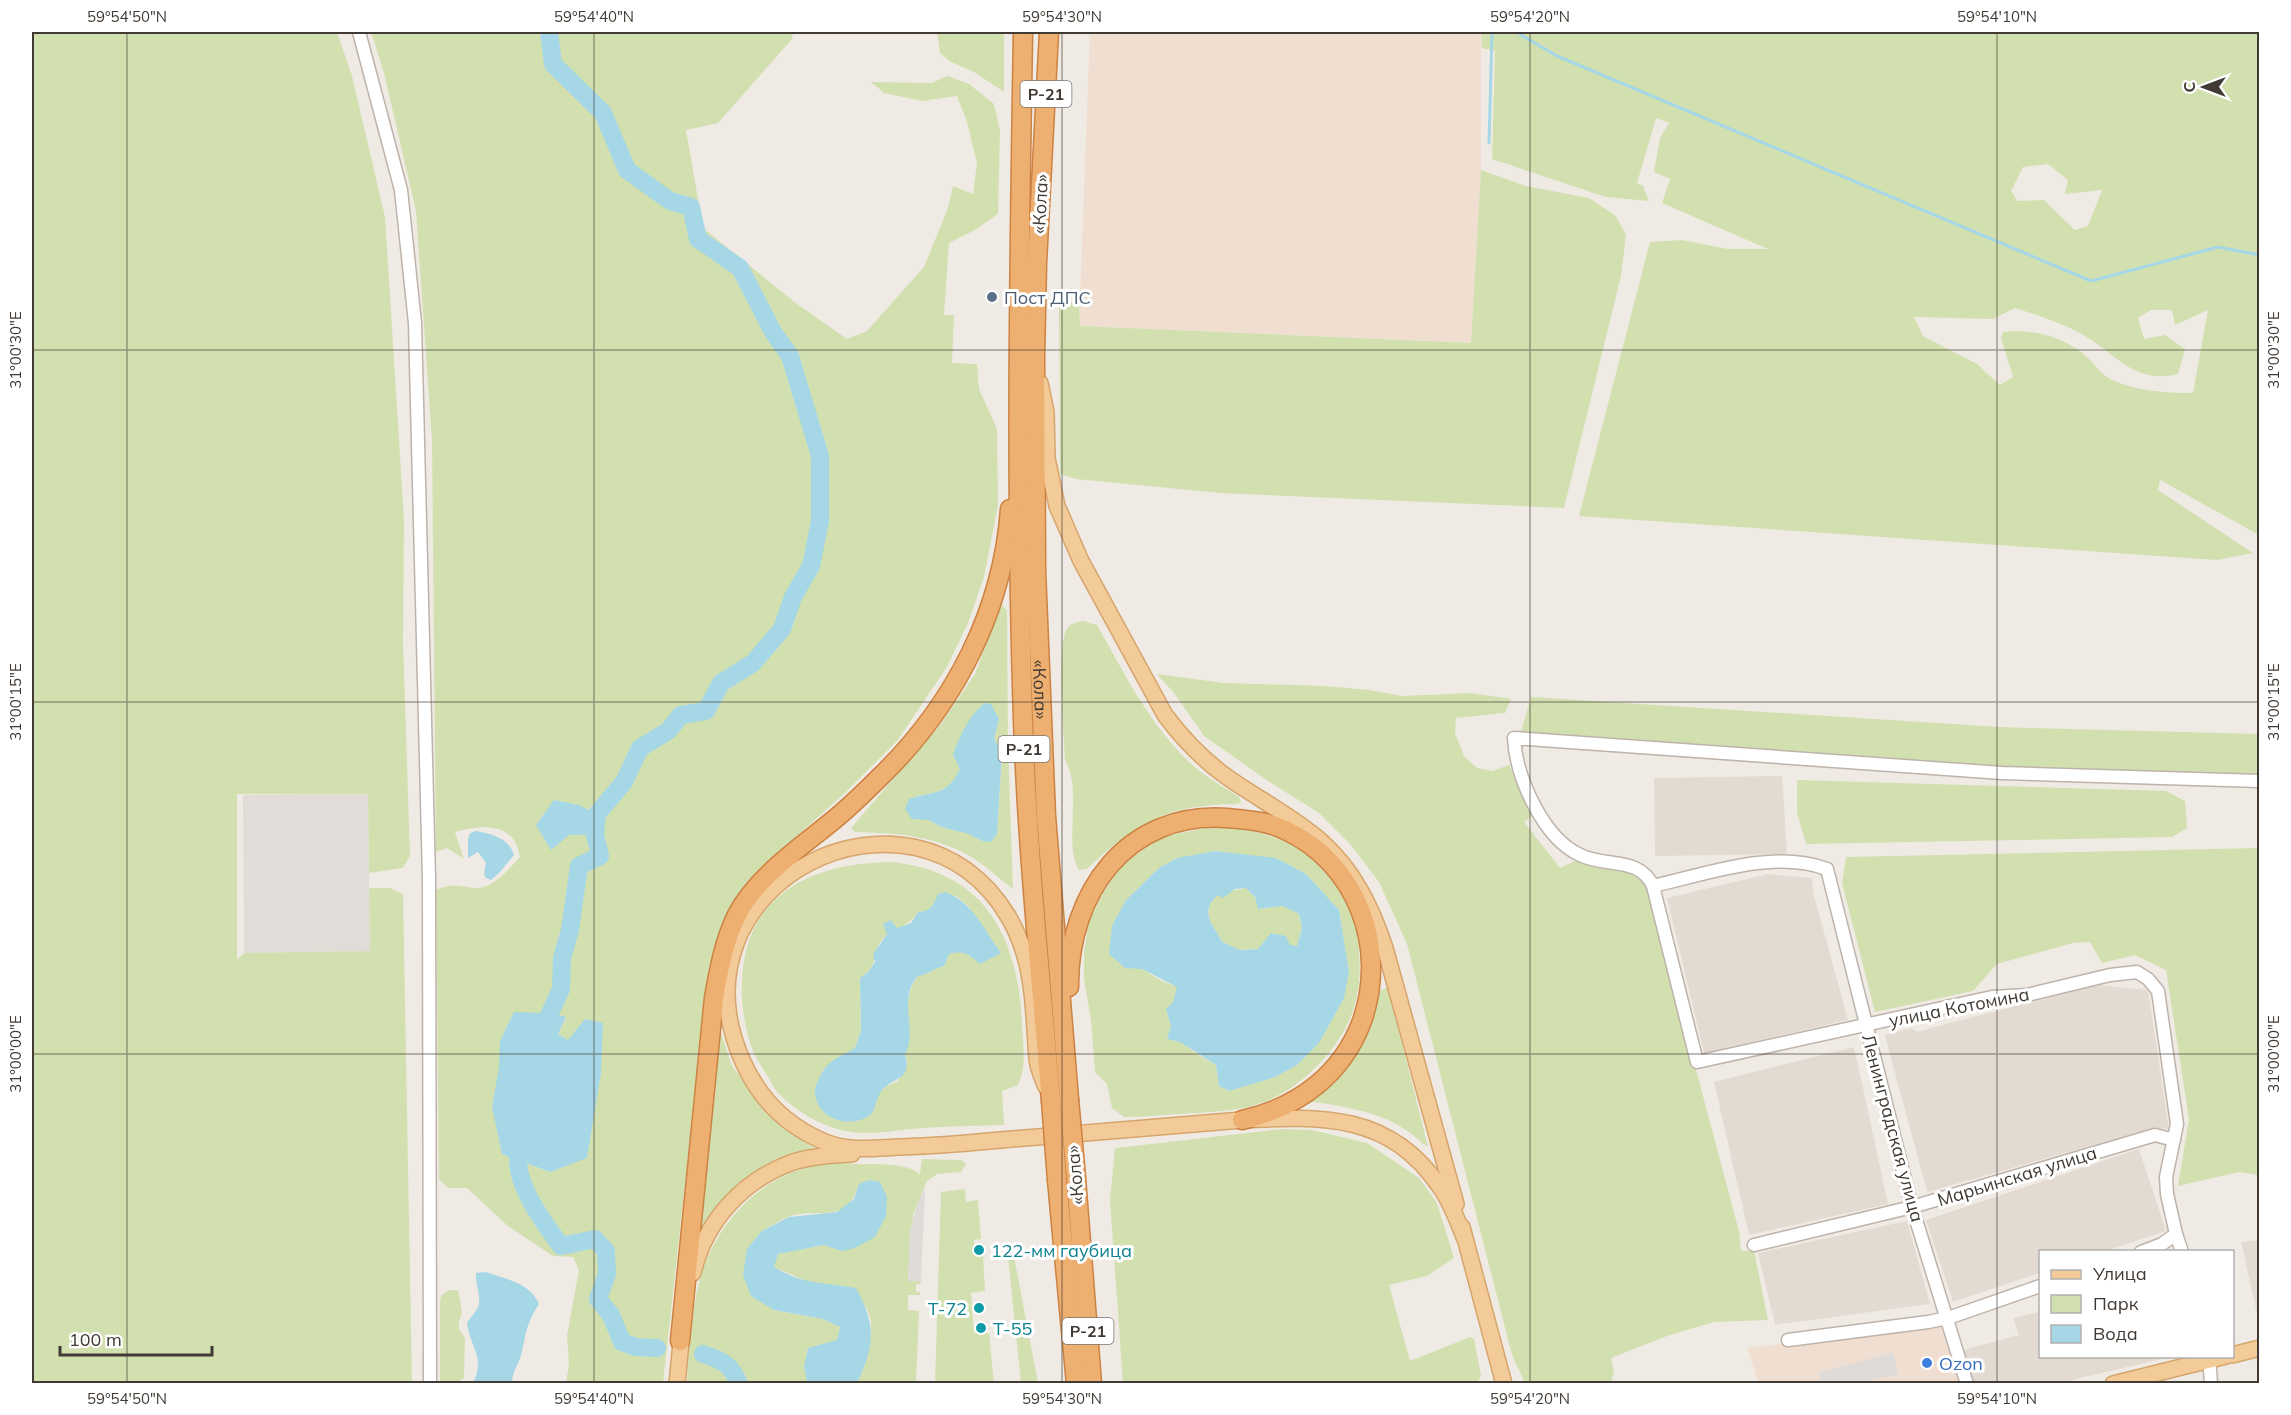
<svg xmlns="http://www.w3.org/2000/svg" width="2291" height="1415" font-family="Mulish,sans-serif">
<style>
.residential{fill:#e3dbd2}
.commercial{fill:#f0ded0}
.industrial{fill:#e2dcd9}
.green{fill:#d2e0b0;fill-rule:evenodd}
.parking{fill:#dedbd9}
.water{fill:#a5d7e7;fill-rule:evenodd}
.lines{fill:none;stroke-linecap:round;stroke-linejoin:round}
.stream{stroke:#a5d7e7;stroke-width:3}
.river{stroke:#a5d7e7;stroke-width:18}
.minor-casing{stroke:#bdb3aa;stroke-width:15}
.major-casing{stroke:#d6a56c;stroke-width:18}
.highway-casing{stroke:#cc8242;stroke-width:21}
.minor{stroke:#fff;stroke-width:12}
.major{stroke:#f3cb99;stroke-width:15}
.highway{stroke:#eeb070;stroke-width:18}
.highway-bridge-casing{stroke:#cc8242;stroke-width:21;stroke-linecap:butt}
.highway-bridge{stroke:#eeb070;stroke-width:18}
.ticks{fill:none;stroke:#413a34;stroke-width:1.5;stroke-opacity:0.45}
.service-dot{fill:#5c6f8a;stroke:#fff;stroke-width:2}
.culture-dot{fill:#0f9aa8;stroke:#fff;stroke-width:2}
.shop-dot{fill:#3f7fe0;stroke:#fff;stroke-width:2}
.labels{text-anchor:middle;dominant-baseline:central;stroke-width:6;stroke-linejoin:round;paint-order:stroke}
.shield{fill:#fff;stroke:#7a7571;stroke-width:1.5}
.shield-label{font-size:16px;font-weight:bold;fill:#413a34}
.street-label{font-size:18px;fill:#413a34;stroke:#fff}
.service-label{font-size:18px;fill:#4e5e75;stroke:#fff;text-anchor:start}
.culture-label{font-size:18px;fill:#0d838f;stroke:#fff;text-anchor:start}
.shop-label{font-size:18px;fill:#366cbe;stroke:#fff;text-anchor:start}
.neatline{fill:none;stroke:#413a34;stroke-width:2}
.ticks-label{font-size:15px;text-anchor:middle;fill:#413a34}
</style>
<rect width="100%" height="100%" fill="#f0eae4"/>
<g class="residential">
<path d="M 1782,776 L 1787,854 L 1655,856 L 1654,778 Z"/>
<path d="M 1768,874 L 1812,878 L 1813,892 L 1848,1020 L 1704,1053 L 1667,898 Z"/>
<path d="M 2096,985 L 2148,990 L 2169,1129 L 2153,1128 L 1927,1192 L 1885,1035 L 1912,1028 L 1916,1032 Z"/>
<path d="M 1854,1047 L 1888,1204 L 1749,1235 L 1714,1082 Z"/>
<path d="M 2139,1149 L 2166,1231 L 2106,1251 L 2040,1252 L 2040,1273 L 1953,1302 L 1926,1220 Z"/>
<path d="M 1907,1221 L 1930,1304 L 1775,1325 L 1758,1253 Z"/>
<path d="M 2259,1240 L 2260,1240 L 2259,1322 L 2241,1242 Z"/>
<path d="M 2040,1312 L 2040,1356 L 2170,1357 L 2059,1383 L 1972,1384 L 1963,1350 L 2019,1335 L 2013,1318 Z"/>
</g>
<g class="commercial">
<path d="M 1090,32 L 1481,32 L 1481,170 L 1471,343 L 1079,326 Z"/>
<path d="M 1941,1326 L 1959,1383 L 1758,1383 L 1748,1348 Z"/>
</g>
<path class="industrial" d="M 368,794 L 370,951 L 244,953 L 243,795 Z"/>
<g class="green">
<path d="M 32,32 L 337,32 L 352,76 L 385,217 L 404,519 L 403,642 L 410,856 L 403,868 L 369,873 L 368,794 L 237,794 L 237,960 L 244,953 L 370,951 L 369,888 L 390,888 L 403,894 L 412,1383 L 32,1383 Z"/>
<path d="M 371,32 L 793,32 L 792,39 L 718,123 L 686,130 L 703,228 L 797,304 L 847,339 L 867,331 L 924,267 L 948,208 L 953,186 L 973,194 L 977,163 L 967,122 L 957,96 L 922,101 L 884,93 L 871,82 L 932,83 L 947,76 L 969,84 L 994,104 L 1000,131 L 998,214 L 975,230 L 949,243 L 944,315 L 954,315 L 952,363 L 977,364 L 979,389 L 997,429 L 998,505 L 984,577 L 968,623 L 947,667 L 897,741 L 845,793 L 790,842 L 747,888 L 726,921 L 709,966 L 663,1383 L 566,1383 L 569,1364 L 567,1336 L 579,1270 L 573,1257 L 553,1256 L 508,1226 L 467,1188 L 448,1188 L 439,1179 L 436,890 C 454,883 456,886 474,888 C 493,889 508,870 520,857 C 518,851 517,843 513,839 C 500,822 473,827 455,832 L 464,859 L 447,848 L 436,852 L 432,441 L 416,211 L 384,73 ZM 566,1018 L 558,1034 L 568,1040 L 601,1073 L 596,1097 L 550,1172 L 502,1154 L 500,1041 Z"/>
<path d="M 937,32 L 1004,32 L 1004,92 L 974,72 L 951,62 L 940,53 Z"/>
<path d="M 1481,32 L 2259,32 L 2259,535 L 2160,480 L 2158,490 L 2253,553 L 2217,560 L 1579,516 L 1650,242 L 1682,240 L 1728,249 L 1768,249 L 1662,203 L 1670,179 L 1654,172 L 1660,138 L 1669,123 L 1656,118 L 1637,183 L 1643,186 L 1649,201 L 1606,197 L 1492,159 L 1495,51 L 1482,48 ZM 2048,164 L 2068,180 L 2065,194 L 2102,190 L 2088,226 L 2075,230 L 2044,200 L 2018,201 L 2011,191 L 2023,167 ZM 2015,308 C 2039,316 2066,324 2088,338 C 2119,357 2135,384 2178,374 L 2185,349 L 2165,335 L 2144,339 L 2138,318 L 2151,310 L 2172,310 L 2175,325 L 2208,310 L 2193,393 C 2166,393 2137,391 2112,380 C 2103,376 2095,365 2088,358 C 2064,336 2034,329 2003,332 L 2001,338 L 2013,377 L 2000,385 L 1977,364 L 1923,336 L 1914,317 L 1993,319 Z"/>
<path d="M 1481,170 L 1526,186 L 1589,198 L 1616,216 L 1626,235 L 1621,276 L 1564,508 L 1220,493 L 1076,479 L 1060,474 L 1059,303 L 1079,302 L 1080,326 L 1471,343 Z"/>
<path d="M 1001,603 L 1007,611 L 1008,744 L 1013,889 C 1001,880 989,869 976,860 C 939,836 899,833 855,832 L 851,828 L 941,724 L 975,674 ZM 980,707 L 999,718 L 994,739 L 1002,754 L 997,834 L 982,841 L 970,834 L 941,827 L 929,820 L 917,796 L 934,793 L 952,785 L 960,769 L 970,721 Z"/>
<path d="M 1083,621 L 1097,625 C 1123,671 1147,719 1183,756 C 1199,773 1220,785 1239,797 L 1241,802 L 1237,804 C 1167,805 1138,821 1087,869 L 1079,870 C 1063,846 1083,790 1065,760 C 1064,737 1056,644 1067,629 C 1071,623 1077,622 1083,621 Z"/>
<path d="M 1157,674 L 1224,683 L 1325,686 L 1369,690 L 1402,696 L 1471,693 L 1511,699 L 1505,713 L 1456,718 L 1455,733 L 1464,756 L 1477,768 L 1492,771 L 1509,765 L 1532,816 L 1524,822 L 1560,868 L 1575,861 L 1634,874 L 1646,882 L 1739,1231 L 1741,1251 L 1754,1251 L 1768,1320 L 1714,1322 L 1667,1336 L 1611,1358 L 1614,1372 L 1611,1383 L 1525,1383 L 1512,1355 L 1407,944 L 1379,882 L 1351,845 L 1319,813 L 1268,781 L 1204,736 L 1174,693 Z"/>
<path d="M 1531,697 L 1999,727 L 2259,734 L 2259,777 L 2003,769 L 1521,732 Z"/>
<path d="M 1797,780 L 2166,791 L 2185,801 L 2187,828 L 2172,837 L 1806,844 L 1797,813 Z"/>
<path d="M 1216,826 C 1259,828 1310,845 1337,882 C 1349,899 1356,921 1358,941 C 1360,961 1361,980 1356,1000 C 1347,1041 1307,1084 1269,1100 C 1241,1112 1209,1112 1179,1114 C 1161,1115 1143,1117 1124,1117 L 1112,1108 L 1107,1084 L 1095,1072 L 1091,1020 L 1084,979 L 1084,952 L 1089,921 L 1103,893 L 1122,865 L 1154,842 L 1171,835 ZM 1177,858 L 1276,858 L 1306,874 L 1339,910 L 1349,972 L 1297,1065 L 1275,1077 L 1229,1091 L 1219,1086 L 1216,1065 C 1188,1049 1175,1042 1166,1009 L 1173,1003 L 1178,987 L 1162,981 L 1142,969 L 1126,900 L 1159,868 Z"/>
<path d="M 2258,848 L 2260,861 L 2259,1175 L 2239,1172 L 2178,1186 L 2189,1119 L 2166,970 L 2135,955 L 2102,963 L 2090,942 L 2073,943 L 1997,964 L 1973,991 L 1875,1012 L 1842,883 L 1846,857 Z"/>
<path d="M 891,862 C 986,871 1019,939 1022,1026 C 1023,1046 1027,1067 1018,1085 L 1002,1091 L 1004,1125 C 974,1126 943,1126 913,1129 C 891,1131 864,1136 841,1130 C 818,1124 796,1111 779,1094 C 774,1089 771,1081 767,1075 C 762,1067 757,1060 753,1051 C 736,1008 736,940 770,905 C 802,871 847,863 891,862 ZM 956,896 L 968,906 L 1001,953 L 959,951 L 949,954 L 944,966 C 934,968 927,975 918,976 C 904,991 906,1034 905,1055 L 907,1061 L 898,1081 L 885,1087 L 875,1099 L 874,1111 L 855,1048 L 861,1031 L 860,978 C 882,962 870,956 881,941 C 893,925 906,931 918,912 L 927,911 Z"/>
<path d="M 1246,888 L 1255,897 L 1259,909 L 1283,906 L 1299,914 L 1302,928 L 1297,946 L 1240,950 L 1222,942 C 1218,931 1205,921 1209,907 C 1210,903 1215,898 1217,894 Z"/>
<path d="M 1388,987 L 1428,1147 C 1420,1142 1414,1135 1406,1130 C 1376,1110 1340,1106 1306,1101 L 1378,992 Z"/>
<path d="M 719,1027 L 732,1066 L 765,1110 L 786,1130 L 817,1150 L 717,1208 L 698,1232 Z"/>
<path d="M 1282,1129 L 1312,1130 L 1367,1143 L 1419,1178 L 1437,1203 L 1454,1258 L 1427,1276 L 1389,1285 L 1410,1361 L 1470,1337 L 1474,1339 L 1481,1375 L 1478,1383 L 1123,1383 L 1110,1200 L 1115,1148 Z"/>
<path d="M 922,1159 L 961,1160 L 966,1164 L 961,1172 L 937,1174 L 927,1181 L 913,1215 L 908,1281 L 921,1281 L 920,1284 L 916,1284 L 916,1291 L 920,1292 L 920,1295 L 908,1295 L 908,1310 L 919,1311 L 916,1383 L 849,1383 L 858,1381 L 871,1337 L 871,1321 L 867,1308 L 843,1286 L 814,1284 L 773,1267 L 778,1254 L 824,1245 L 842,1251 L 859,1184 C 846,1227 818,1206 788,1217 C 779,1221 770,1227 762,1231 L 774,1310 L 823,1319 L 840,1327 L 837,1340 L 807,1381 L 815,1383 L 687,1384 C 689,1343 692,1287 711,1250 C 733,1206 773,1172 822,1164 C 832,1162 843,1163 854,1164 C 873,1165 904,1161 920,1174 Z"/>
<path d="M 965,1189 L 966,1202 L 978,1200 L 981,1239 L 974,1240 L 975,1254 L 983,1254 L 985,1291 L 971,1293 L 974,1333 L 989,1333 L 994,1383 L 935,1383 L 941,1192 Z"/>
<path d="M 1012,1246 L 1038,1383 L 1021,1383 L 1007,1247 Z"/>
<path d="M 449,1290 L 458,1290 L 462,1312 L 459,1321 L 459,1329 L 465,1338 L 464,1378 L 456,1383 L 440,1383 L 440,1304 L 441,1296 Z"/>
</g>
<g class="parking">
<path d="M 925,1188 L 921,1281 L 908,1281 L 910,1230 L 919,1199 Z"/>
<path d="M 1893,1353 L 1898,1374 L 1861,1383 L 1821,1383 L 1818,1372 Z"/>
</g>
<g class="water">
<path d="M 985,703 L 991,704 L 999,719 L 994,739 L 1002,753 L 997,834 L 991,842 L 982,841 L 969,834 L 941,827 L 929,820 L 912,819 L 905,809 L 909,799 C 935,790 946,797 960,769 L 953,755 C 959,737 970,714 985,703 Z"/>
<path d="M 554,800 L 579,805 L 605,819 L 595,835 L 569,835 L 551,850 L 536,825 Z"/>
<path d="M 476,831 C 492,834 509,838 514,855 L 500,872 L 491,880 L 486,878 L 484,874 L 486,863 L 478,852 L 468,858 L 468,839 L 470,833 Z"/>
<path d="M 1215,851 L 1276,858 L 1306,874 L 1339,910 L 1349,972 L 1344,998 L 1319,1043 L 1297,1065 L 1275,1077 L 1229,1091 L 1219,1086 L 1216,1065 L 1180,1042 L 1167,1039 L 1171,1026 L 1166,1009 L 1173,1002 L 1177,987 L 1142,969 L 1125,968 L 1109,954 L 1112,926 L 1126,900 L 1159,868 L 1177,858 ZM 1246,888 L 1255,897 L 1258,909 L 1283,906 L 1299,914 L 1302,928 L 1297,946 L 1290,945 L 1286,936 L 1271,933 L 1258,949 L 1240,950 L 1222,942 C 1218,931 1205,921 1209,907 C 1210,903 1215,898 1217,895 L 1223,898 L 1235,889 Z"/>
<path d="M 946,892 C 973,903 985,931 1001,953 L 980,964 C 969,954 964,950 949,954 L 944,966 C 934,968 927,975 918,976 C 897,998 918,1032 905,1055 C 912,1079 895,1077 883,1089 C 875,1098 876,1112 869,1116 C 849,1129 818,1119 815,1094 C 814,1087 821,1074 825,1068 C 832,1059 845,1054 855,1048 L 861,1031 L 860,978 L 868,972 L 875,962 L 873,954 L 887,934 L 883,924 L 891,920 L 897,928 L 911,923 L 918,912 C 931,911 933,906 938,894 Z"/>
<path d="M 514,1012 L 550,1013 L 566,1017 L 558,1034 L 568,1040 L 585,1019 L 603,1023 L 601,1073 L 587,1158 L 550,1172 L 502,1154 L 492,1107 L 499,1067 L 500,1041 Z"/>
<path d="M 869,1180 L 880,1182 L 887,1197 L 886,1216 L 875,1237 L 855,1248 L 842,1251 L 824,1245 L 778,1254 L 774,1267 C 804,1285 823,1282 856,1288 C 876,1325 875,1343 858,1381 C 843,1385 822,1386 807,1381 L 804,1367 L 808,1348 L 837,1340 L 840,1327 L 823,1319 L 774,1310 L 751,1296 L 743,1275 L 747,1249 L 762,1231 L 789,1217 L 837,1212 L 854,1199 L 859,1184 Z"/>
<path d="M 486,1272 C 506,1279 530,1283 539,1304 C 525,1326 527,1332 521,1355 C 518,1365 512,1373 512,1383 L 473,1383 C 486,1357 470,1348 467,1323 C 470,1318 476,1312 478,1307 C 482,1298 475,1284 476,1273 Z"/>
</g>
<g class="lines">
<g class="stream">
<path d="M 1516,32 L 1557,56 L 2091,281 L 2218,247 L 2260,255"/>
<path d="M 1489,143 L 1492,32"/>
</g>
<g class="river">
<path d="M 543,1036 L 550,1013 L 561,989 L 562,958 L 570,930 L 579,866 L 600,856 L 595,835 L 597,814 L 624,782 L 640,748 L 668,731 L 681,715 L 706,711 L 721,683 L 753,663 L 782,629 L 793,597 L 811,566 L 820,521 L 820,456 L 790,356 L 773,332 L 740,268 L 698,239 L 691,207 L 670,201 L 627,170 L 603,113 L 553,64 L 549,32"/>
<path d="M 521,1137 C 520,1144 517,1153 518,1161 C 519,1190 544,1223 561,1246 L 595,1239 L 606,1251 L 607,1274 L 598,1299 L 611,1315 L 622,1342 L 636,1347 L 657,1348"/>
<path d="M 703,1354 C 722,1360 732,1365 739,1384"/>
</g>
<defs>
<g id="minor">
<path d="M 359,32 L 401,190 L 415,323 L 429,879 L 430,1384"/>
<path d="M 1653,886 C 1707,874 1773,849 1827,869 L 1912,1207 L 1967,1384"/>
<path d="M 1754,1245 L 1912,1207 L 2155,1135 L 2174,1140"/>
<path d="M 2141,1252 L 2162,1244 L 2176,1234"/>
<path d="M 2182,1252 L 2176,1234 L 2167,1194 L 2166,1177 L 2177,1124 L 2158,991 L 2148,979 L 2137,972 L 2110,975 L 2027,995 L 1992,997 L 1697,1062 L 1653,886 C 1639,856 1607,868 1580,855 C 1543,838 1516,777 1514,738 L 2002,773 L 2260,781"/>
<path d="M 1788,1340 L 1928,1322 L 1948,1318 L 2040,1286"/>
<path d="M 2209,1356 L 2211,1384"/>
</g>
<g id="major">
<path d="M 1040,383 L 1046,412 L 1047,458 L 1057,506 L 1081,561 L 1165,715 C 1183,739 1203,760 1227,777 C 1258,799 1294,817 1322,842 C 1354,871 1372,908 1385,948 L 1456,1204"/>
<path d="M 1046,1087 C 1043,1080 1040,1072 1038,1065 C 1036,1054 1036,1041 1035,1030 C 1033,990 1029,951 1008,916 C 914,760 662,881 743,1062 C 760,1100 786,1126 825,1142 C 850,1152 874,1148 901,1147 C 930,1146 959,1144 989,1141 C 1073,1134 1158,1127 1242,1120 C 1322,1116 1390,1113 1440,1187 C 1451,1202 1457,1220 1464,1237"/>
<path d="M 1462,1227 L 1504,1384"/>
<path d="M 693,1273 C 705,1221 743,1180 793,1162 C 812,1156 833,1155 852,1154"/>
<path d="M 2232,1355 L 2260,1348"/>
<path d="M 677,1384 L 682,1332"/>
<path d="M 2113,1384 L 2226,1356"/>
</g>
<g id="highway">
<path d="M 1023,32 C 1019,270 1015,509 1024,747 C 1029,865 1041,983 1051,1101"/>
<path id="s1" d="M 1049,32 L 1037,263 L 1035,356 L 1036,570 L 1046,816 L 1069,1099"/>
<path d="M 1069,987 C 1068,893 1127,811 1227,818 C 1247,820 1267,821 1285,830 C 1357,863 1388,947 1362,1021 C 1342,1075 1297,1108 1242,1120"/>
<path d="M 1076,1178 L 1092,1384"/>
<path d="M 1057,1180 L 1076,1384"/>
<path d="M 680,1341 L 714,998 C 719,970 724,941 737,915 C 756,878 798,849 830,823 C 849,808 866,791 883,774 C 955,703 1003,610 1010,509"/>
</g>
</defs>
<use href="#minor" class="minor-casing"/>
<use href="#major" class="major-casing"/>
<use href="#highway" class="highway-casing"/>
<use href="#minor" class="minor"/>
<use href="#major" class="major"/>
<use href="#highway" class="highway"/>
<defs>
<g id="highway-bridge">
<path d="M 1069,1099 L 1076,1178"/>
<path d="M 1051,1101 L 1057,1180"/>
</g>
</defs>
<use href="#highway-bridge" class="highway-bridge-casing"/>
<use href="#highway-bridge" class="highway-bridge"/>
</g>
<path class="ticks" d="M 127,32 L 127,1384M 594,32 L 594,1384M 1062,32 L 1062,1384M 1530,32 L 1530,1384M 1997,32 L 1997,1384M 32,350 L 2260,350M 32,702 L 2260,702M 32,1054 L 2260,1054"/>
<circle class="service-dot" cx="992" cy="297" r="6"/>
<g class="culture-dot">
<circle cx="979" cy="1250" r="6"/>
<circle cx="979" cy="1308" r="6"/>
<circle cx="981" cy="1328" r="6"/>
</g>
<circle class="shop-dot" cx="1927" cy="1363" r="6"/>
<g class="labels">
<g class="shield">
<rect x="1020.5" y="81" width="51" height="26" rx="4.5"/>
<rect x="998.5" y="736" width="51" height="26" rx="4.5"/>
<rect x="1062.5" y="1318" width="51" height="26" rx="4.5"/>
</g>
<g class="shield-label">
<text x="1046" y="94">Р-21</text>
<text x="1024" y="749">Р-21</text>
<text x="1088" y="1331">Р-21</text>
</g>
<g class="street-label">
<text transform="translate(1040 204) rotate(-87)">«Кола»</text>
<text stroke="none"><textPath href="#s1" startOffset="658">«Кола»</textPath></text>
<text transform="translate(1959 1007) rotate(-11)">улица Котомина</text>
<text transform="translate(1893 1128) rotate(75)">Ленинградская улица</text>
<text transform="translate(1075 1175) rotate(-95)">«Кола»</text>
<text transform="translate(2017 1176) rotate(-17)">Марьинская улица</text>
</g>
<g class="service-label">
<text x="1004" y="297">Пост ДПС</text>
</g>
<g class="culture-label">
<text x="991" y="1250">122-мм гаубица</text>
<text x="967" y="1308" text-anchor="end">Т-72</text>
<text x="993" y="1328">Т-55</text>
</g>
<g class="shop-label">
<text x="1939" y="1363">Ozon</text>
</g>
</g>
<rect width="2291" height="1415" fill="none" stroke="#ffffff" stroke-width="66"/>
<rect x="2039" y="1250" width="195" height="108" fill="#ffffff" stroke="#b3b0ae" stroke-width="1.5"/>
<rect x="2051" y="1270" width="30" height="9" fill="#f3cb99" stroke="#b3b0ae" stroke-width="1.5"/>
<text x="2093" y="1280" font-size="18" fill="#413a34">Улица</text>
<rect x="2051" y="1295" width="30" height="18" fill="#d2e0b0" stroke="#b3b0ae" stroke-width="1.5"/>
<text x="2093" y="1310" font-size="18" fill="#413a34">Парк</text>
<rect x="2051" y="1325" width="30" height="18" fill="#a5d7e7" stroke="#b3b0ae" stroke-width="1.5"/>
<text x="2093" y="1340" font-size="18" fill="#413a34">Вода</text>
<g transform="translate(2204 87) rotate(270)" stroke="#ffffff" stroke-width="4.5" paint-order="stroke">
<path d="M0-4.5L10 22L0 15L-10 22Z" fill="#413a34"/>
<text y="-9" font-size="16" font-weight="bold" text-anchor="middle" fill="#413a34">С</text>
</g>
<path d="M60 1346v9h152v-9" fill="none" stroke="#413a34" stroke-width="3"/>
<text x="69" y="1346" font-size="18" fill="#413a34" stroke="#ffffff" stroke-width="4.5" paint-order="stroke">100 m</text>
<rect x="33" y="33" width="2225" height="1349" class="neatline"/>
<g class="ticks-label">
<text x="127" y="22">59°54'50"N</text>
<text x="594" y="22">59°54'40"N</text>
<text x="1062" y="22">59°54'30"N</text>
<text x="1530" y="22">59°54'20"N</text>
<text x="1997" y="22">59°54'10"N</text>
<text transform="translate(2274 350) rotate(-90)" y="5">31°00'30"E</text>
<text transform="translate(16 350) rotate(-90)" y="5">31°00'30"E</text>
<text transform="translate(2274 702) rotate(-90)" y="5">31°00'15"E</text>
<text transform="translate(16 702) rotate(-90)" y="5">31°00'15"E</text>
<text transform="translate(2274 1054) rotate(-90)" y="5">31°00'00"E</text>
<text transform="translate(16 1054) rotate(-90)" y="5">31°00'00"E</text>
<text x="127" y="1404">59°54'50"N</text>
<text x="594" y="1404">59°54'40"N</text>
<text x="1062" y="1404">59°54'30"N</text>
<text x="1530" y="1404">59°54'20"N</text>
<text x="1997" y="1404">59°54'10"N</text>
</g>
</svg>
